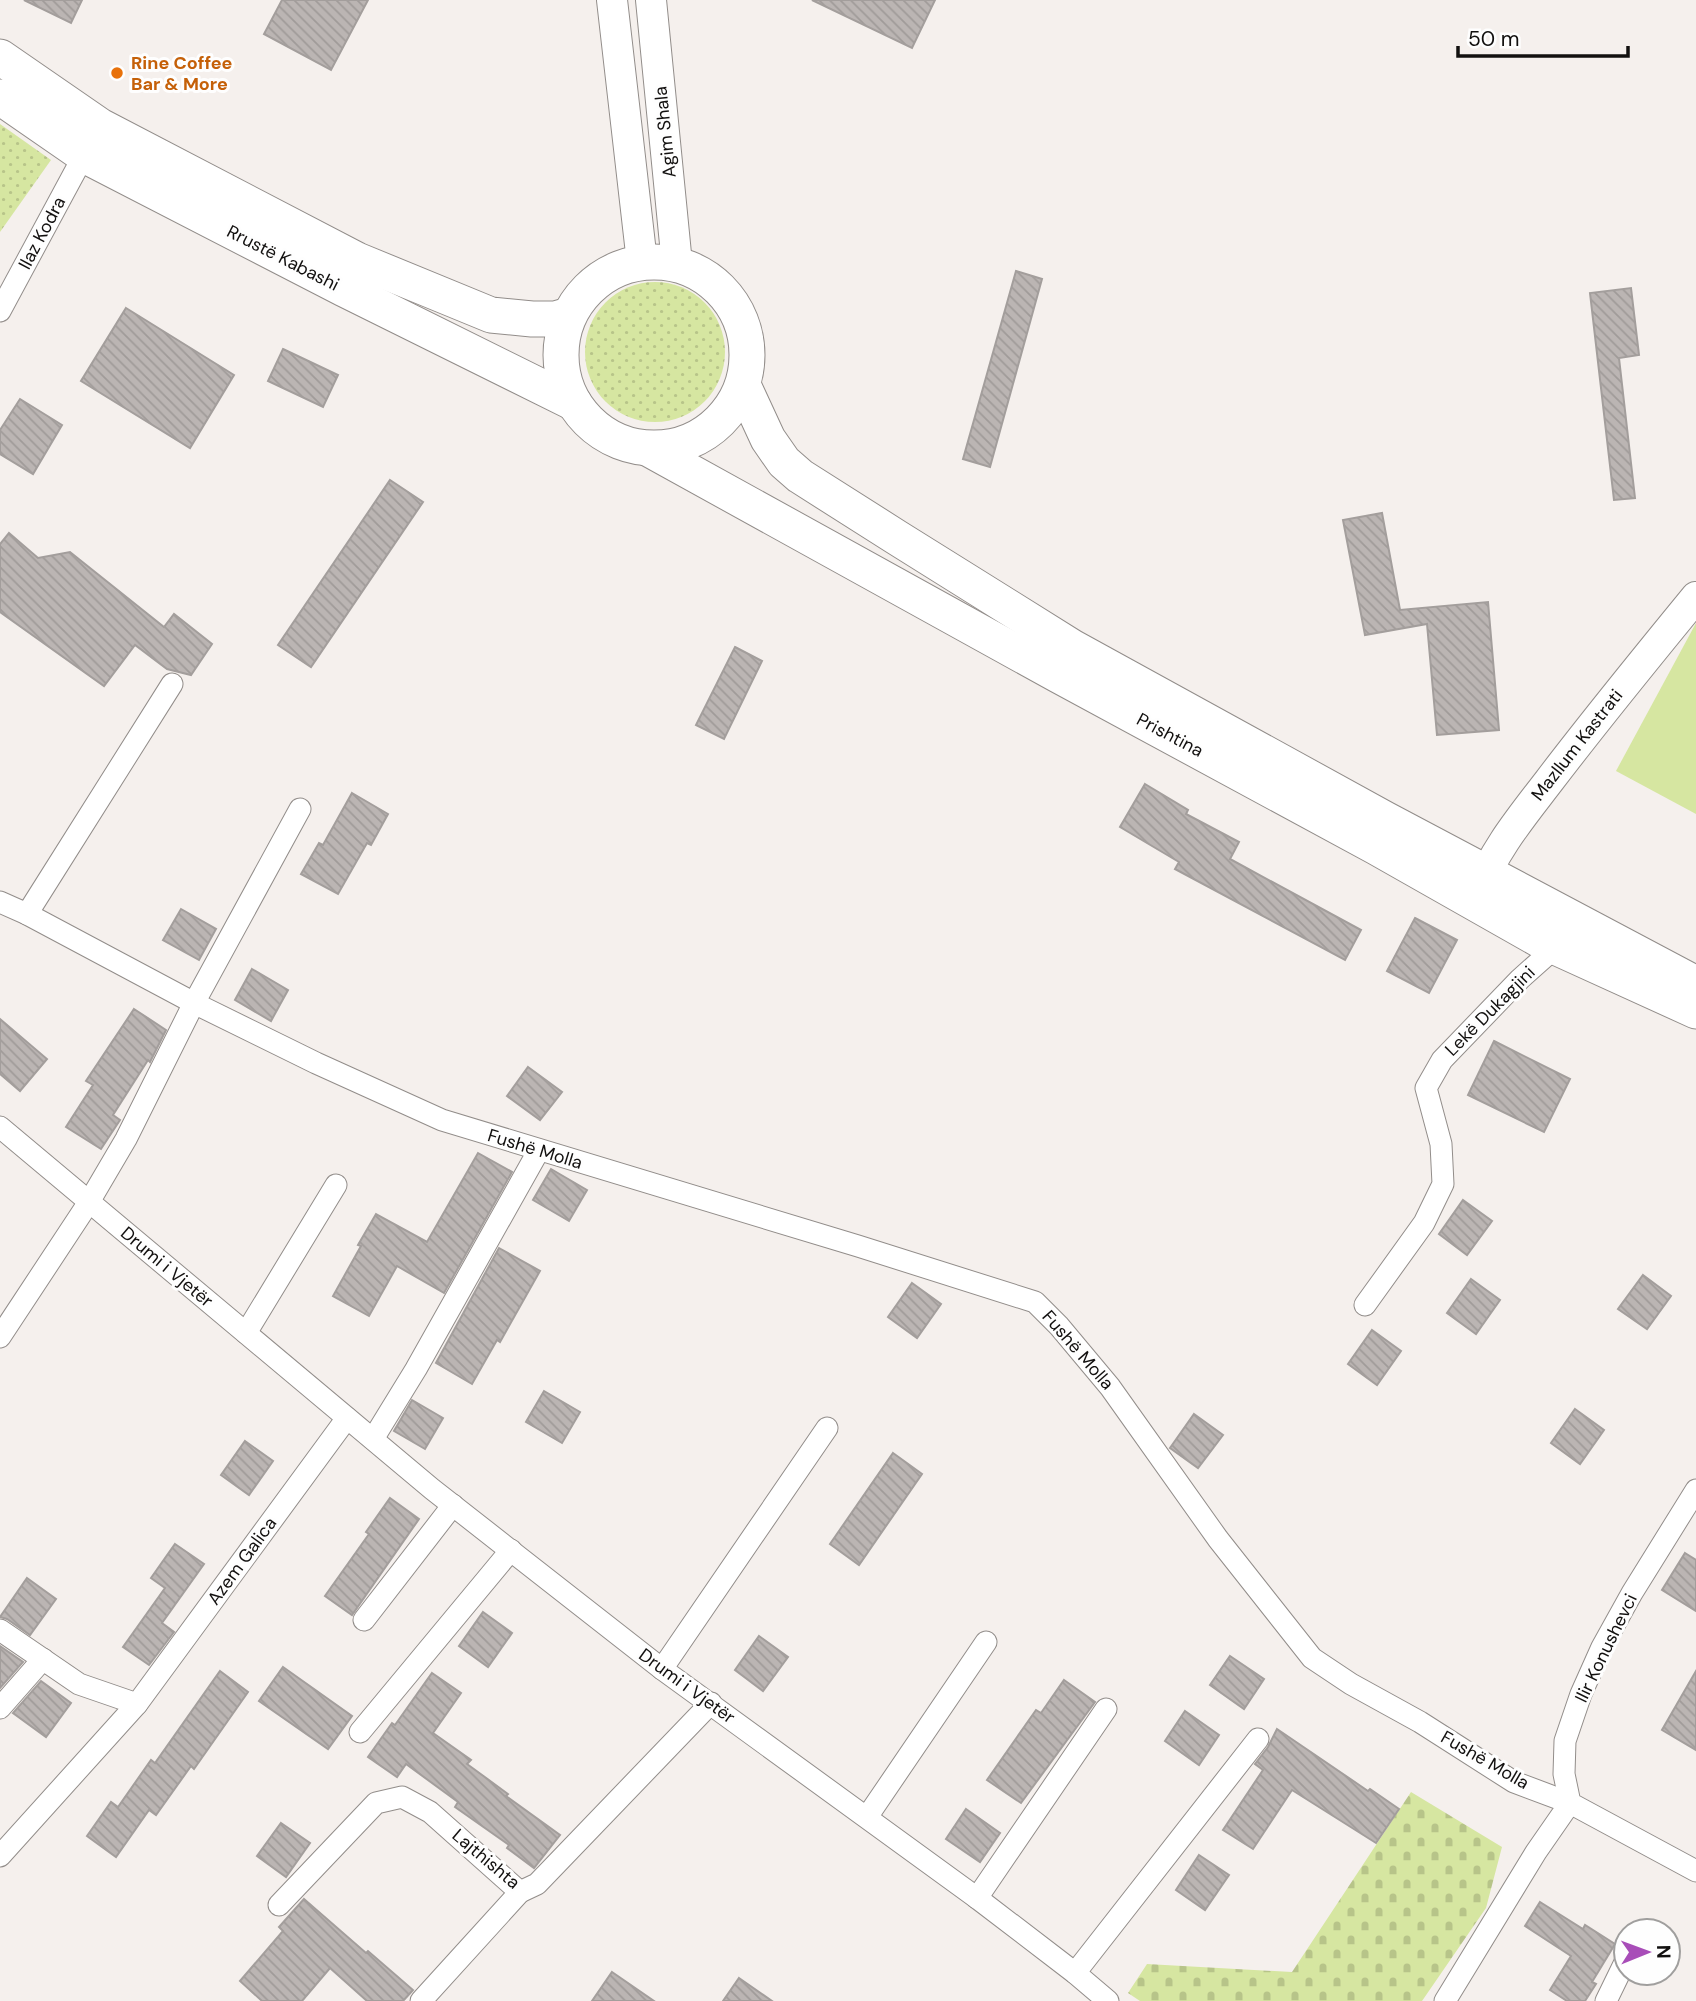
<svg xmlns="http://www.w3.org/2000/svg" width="1696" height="2001" font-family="'DM Sans',sans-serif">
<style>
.grass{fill:url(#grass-dots)}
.cemetery{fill:url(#cemetery-stones)}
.pitch{fill:#d6e6a1}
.building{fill:url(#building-back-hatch);stroke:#a39e9c;stroke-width:2}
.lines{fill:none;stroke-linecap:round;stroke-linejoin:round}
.street-casing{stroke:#928d8a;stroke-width:23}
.secondary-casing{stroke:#928d8a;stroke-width:32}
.primary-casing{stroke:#928d8a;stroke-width:37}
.street{stroke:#fff;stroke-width:21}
.secondary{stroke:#fff;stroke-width:30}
.primary{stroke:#fff;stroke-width:35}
.food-dot{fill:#e8710a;stroke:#fefefe;stroke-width:2.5}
.labels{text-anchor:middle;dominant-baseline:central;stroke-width:6;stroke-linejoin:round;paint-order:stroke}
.food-label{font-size:18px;font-weight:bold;fill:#c56008;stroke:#fefefe;text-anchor:start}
.street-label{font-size:18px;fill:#12100f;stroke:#fefefe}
</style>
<defs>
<pattern id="grass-dots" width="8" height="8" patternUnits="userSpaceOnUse" patternTransform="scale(1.75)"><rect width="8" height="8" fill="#d6e6a1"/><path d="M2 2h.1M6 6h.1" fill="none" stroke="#b7c489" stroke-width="1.8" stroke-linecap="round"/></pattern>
<pattern id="cemetery-stones" width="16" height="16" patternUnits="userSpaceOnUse" patternTransform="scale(1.75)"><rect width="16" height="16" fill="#d6e6a1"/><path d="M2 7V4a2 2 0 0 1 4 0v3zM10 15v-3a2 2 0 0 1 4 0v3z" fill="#b7c489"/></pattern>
<pattern id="building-back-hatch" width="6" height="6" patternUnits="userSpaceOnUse" patternTransform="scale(1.75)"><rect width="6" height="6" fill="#bbb5b3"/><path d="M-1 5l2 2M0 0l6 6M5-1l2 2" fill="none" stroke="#a09b99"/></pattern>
</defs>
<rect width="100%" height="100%" fill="#f5f0ed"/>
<g class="grass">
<path d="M 0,124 L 51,160 L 0,232 Z"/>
<circle cx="655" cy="352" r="70"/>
</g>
<path class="cemetery" d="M 1411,1792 L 1502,1847 L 1486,1908 L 1422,2001 L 1140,2001 L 1128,1993 L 1147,1964 L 1292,1972 Z"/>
<path class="pitch" d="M 1696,623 L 1696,814 L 1616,771 Z"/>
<g class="building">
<path d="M 24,0 L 82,0 L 71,23 Z"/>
<path d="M 282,0 L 368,0 L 331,70 L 264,34 Z"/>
<path d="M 812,0 L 935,0 L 912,48 Z"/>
<path d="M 1016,271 L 1042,279 L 990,467 L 963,459 Z"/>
<path d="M 1631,288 L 1639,355 L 1619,358 L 1635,498 L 1614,500 L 1590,293 Z"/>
<path d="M 126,308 L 234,375 L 190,448 L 81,381 Z"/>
<path d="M 283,349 L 338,375 L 323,407 L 268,381 Z"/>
<path d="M 20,399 L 62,425 L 33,474 L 0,454 L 0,430 Z"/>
<path d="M 390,480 L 423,502 L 311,667 L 278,645 Z"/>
<path d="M 1382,513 L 1400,610 L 1488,602 L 1499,730 L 1437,735 L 1427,624 L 1365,635 L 1343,520 Z"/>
<path d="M 9,533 L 38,558 L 70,552 L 164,627 L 174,614 L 212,644 L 191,675 L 167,669 L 135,645 L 104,686 L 0,612 L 0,544 Z"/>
<path d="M 735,647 L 762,661 L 724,739 L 696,725 Z"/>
<path d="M 1145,784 L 1188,810 L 1186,814 L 1239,842 L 1230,859 L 1361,930 L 1345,960 L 1175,869 L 1179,862 L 1120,827 Z"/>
<path d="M 352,793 L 388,814 L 371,845 L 367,843 L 338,894 L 301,874 L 319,843 L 323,845 Z"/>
<path d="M 181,909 L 216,929 L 199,960 L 163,940 Z"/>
<path d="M 1415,918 L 1457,940 L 1429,993 L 1387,971 Z"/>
<path d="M 252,969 L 288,990 L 271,1021 L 235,1000 Z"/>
<path d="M 134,1009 L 166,1030 L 150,1062 L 148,1060 L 113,1115 L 120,1120 L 101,1149 L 66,1127 L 93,1085 L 86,1081 Z"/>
<path d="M 0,1019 L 47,1059 L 20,1091 L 0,1074 Z"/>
<path d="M 1494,1041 L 1570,1079 L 1544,1132 L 1468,1095 Z"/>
<path d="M 528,1067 L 562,1092 L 540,1120 L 507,1096 Z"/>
<path d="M 478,1153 L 512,1172 L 444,1293 L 397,1266 L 369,1316 L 333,1296 L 361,1246 L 358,1245 L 376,1214 L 427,1242 Z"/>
<path d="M 551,1169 L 587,1190 L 569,1221 L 533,1200 Z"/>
<path d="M 1463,1200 L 1492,1221 L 1467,1255 L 1439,1234 Z"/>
<path d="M 499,1248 L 540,1271 L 500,1342 L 497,1340 L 472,1384 L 436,1363 Z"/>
<path d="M 1643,1275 L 1671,1296 L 1647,1329 L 1618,1309 Z"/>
<path d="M 1471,1279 L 1500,1300 L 1476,1334 L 1447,1313 Z"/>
<path d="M 912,1283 L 941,1304 L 917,1338 L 888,1317 Z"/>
<path d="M 1372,1330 L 1401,1351 L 1377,1385 L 1348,1364 Z"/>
<path d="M 544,1391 L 580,1412 L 562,1443 L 526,1422 Z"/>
<path d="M 412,1400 L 443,1418 L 425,1449 L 394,1431 Z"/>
<path d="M 1575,1409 L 1604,1430 L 1580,1464 L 1551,1443 Z"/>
<path d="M 1194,1414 L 1223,1435 L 1198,1468 L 1170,1448 Z"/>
<path d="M 245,1441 L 273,1461 L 249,1495 L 221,1475 Z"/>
<path d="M 893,1453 L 922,1474 L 859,1565 L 830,1544 Z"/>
<path d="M 390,1498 L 419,1519 L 352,1615 L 325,1596 L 369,1534 L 366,1532 Z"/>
<path d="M 175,1544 L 204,1564 L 162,1623 L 174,1632 L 149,1665 L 123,1647 L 165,1588 L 151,1578 Z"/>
<path d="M 1685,1553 L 1696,1560 L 1696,1611 L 1662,1590 Z"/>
<path d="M 27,1578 L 56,1599 L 30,1635 L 7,1619 L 0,1617 Z"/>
<path d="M 483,1612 L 512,1633 L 488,1667 L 459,1646 Z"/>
<path d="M 759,1636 L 788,1657 L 763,1691 L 735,1670 Z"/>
<path d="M 0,1646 L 23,1662 L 0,1688 Z"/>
<path d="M 1230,1656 L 1264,1679 L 1244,1709 L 1210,1685 Z"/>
<path d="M 283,1667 L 352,1716 L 328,1749 L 259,1701 Z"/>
<path d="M 220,1671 L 248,1692 L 194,1769 L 191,1766 L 156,1815 L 149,1810 L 116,1857 L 87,1836 L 111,1802 L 118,1807 L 151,1760 L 155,1763 Z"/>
<path d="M 1696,1671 L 1696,1750 L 1662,1730 Z"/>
<path d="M 432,1673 L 461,1693 L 433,1733 L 471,1760 L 467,1764 L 508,1794 L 506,1796 L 560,1835 L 534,1868 L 507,1848 L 509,1845 L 455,1807 L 458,1802 L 406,1764 L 397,1777 L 368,1757 L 392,1723 L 395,1725 Z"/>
<path d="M 1064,1680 L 1095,1702 L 1021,1803 L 987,1780 L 1036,1710 L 1041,1713 Z"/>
<path d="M 41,1681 L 71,1703 L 46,1737 L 13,1713 Z"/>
<path d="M 1185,1711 L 1219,1735 L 1199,1765 L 1165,1741 Z"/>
<path d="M 1277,1729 L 1368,1791 L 1370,1789 L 1399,1809 L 1376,1843 L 1292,1790 L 1253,1849 L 1223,1830 L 1263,1770 L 1255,1764 L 1268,1747 Z"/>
<path d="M 966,1809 L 1000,1833 L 980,1862 L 946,1839 Z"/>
<path d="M 281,1823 L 310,1843 L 286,1877 L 257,1856 Z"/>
<path d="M 1199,1855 L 1229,1875 L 1205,1910 L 1176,1890 Z"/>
<path d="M 304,1899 L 366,1953 L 368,1951 L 413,1990 L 403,2001 L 367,2001 L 330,1968 L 302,2001 L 262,2001 L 240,1981 L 283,1931 L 279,1927 Z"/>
<path d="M 1540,1902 L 1583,1929 L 1585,1925 L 1615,1944 L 1592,1982 L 1596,1984 L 1585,2001 L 1567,2001 L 1550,1990 L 1571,1956 L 1525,1926 Z"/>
<path d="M 612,1972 L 654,2001 L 592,2001 Z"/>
<path d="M 739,1978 L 772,2001 L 723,2001 Z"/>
</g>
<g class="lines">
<defs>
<g id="street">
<path d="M 0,311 L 84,155"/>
<path d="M 300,809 L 194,1003 L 316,1063 L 442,1120 L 858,1246 L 1035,1302 L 1059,1326 L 1110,1387 L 1218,1539 L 1312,1658 L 1351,1684 L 1420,1722 L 1514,1782 L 1570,1803 L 1536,1852 L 1445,2001"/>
<path d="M 0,902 L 27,914 L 194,1003 L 126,1139 L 89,1202 L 0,1337"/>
<path d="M 27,914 L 172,684"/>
<path d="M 0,1127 L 432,1489 L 662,1669 L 977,1898 L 1075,1973 L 1108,2001"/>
<path d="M 1365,1305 L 1424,1223 L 1443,1184 L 1441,1144 L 1426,1088 L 1442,1060 L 1520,979 L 1556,947"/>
<path d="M 246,1333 L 336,1185"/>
<path d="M 373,1439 L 416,1369 L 539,1150"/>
<path d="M 1696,1490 L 1632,1593 L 1602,1647 L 1581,1694 L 1565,1741 L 1564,1774 L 1570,1803 L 1696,1871"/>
<path d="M 364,1620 L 453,1505"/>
<path d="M 0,1630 L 79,1684 L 137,1704 L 347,1418"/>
<path d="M 662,1669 L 827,1428"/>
<path d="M 0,1708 L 43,1659"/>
<path d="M 360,1732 L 511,1550"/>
<path d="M 867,1817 L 986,1642"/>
<path d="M 0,1856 L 137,1704"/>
<path d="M 977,1898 L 1106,1709"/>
<path d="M 279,1905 L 376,1803 L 402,1797 L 430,1812 L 520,1892 L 537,1884 L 711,1703"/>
<path d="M 1075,1973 L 1258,1739"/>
<path d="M 421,2001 L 520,1892"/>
<path d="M 1606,2001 L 1626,1960"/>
</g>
<g id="secondary">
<path d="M 612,0 L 642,262"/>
<path d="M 651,0 L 677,264"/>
<path d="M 1478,893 C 1492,852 1523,815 1549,781 C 1597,718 1646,658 1696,597"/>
</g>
<g id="primary">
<path d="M 0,57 L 100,126 L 357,260 L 491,315 L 532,319 L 555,319 L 569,315"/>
<path d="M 0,97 L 84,155 L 344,289 L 574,403"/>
<circle cx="654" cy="355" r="93"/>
<path d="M 743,385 L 768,439 L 784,462 L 800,476 L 896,537 L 1072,647 L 1385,819 L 1696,984"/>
<path d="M 649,449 L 1058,675 L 1376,847 L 1540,940 L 1696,1011"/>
</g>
</defs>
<use href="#street" class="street-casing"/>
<use href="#secondary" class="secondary-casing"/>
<use href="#primary" class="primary-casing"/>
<use href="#street" class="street"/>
<use href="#secondary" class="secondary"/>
<use href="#primary" class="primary"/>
</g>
<circle class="food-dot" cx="117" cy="73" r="7"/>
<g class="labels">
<g class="food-label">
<text x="131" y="63">Rine Coffee<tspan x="131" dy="21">Bar &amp; More</tspan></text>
</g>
<g class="street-label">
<text transform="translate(665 132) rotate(-96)">Agim Shala</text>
<text transform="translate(42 233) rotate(-62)">Ilaz Kodra</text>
<text transform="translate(283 258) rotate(27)">Rrustë Kabashi</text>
<text transform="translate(1170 735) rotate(28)">Prishtina</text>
<text transform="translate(1577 745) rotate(-52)">Mazllum Kastrati</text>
<text transform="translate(1490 1011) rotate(-45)">Lekë Dukagjini</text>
<text transform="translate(535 1149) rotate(17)">Fushë Molla</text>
<text transform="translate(167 1267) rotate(40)">Drumi i Vjetër</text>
<text transform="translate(1078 1350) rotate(49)">Fushë Molla</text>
<text transform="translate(242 1561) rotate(-54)">Azem Galica</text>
<text transform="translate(1606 1648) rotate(-64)">Ilir Konushevci</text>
<text transform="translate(687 1686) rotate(36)">Drumi i Vjetër</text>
<text transform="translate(1485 1760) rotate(30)">Fushë Molla</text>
<text transform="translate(486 1859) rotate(40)">Lajthishta</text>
</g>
</g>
<g transform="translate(1647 1952) rotate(89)"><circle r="33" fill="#fefefe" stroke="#a09f9e" stroke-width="2"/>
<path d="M0-5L12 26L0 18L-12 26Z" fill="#a84db8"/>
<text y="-10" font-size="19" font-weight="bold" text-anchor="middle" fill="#12100f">N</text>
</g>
<path d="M1458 46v10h170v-10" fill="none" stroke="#12100f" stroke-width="3.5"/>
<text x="1468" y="46" font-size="21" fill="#12100f" stroke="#fefefe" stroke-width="5" paint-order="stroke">50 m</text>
</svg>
